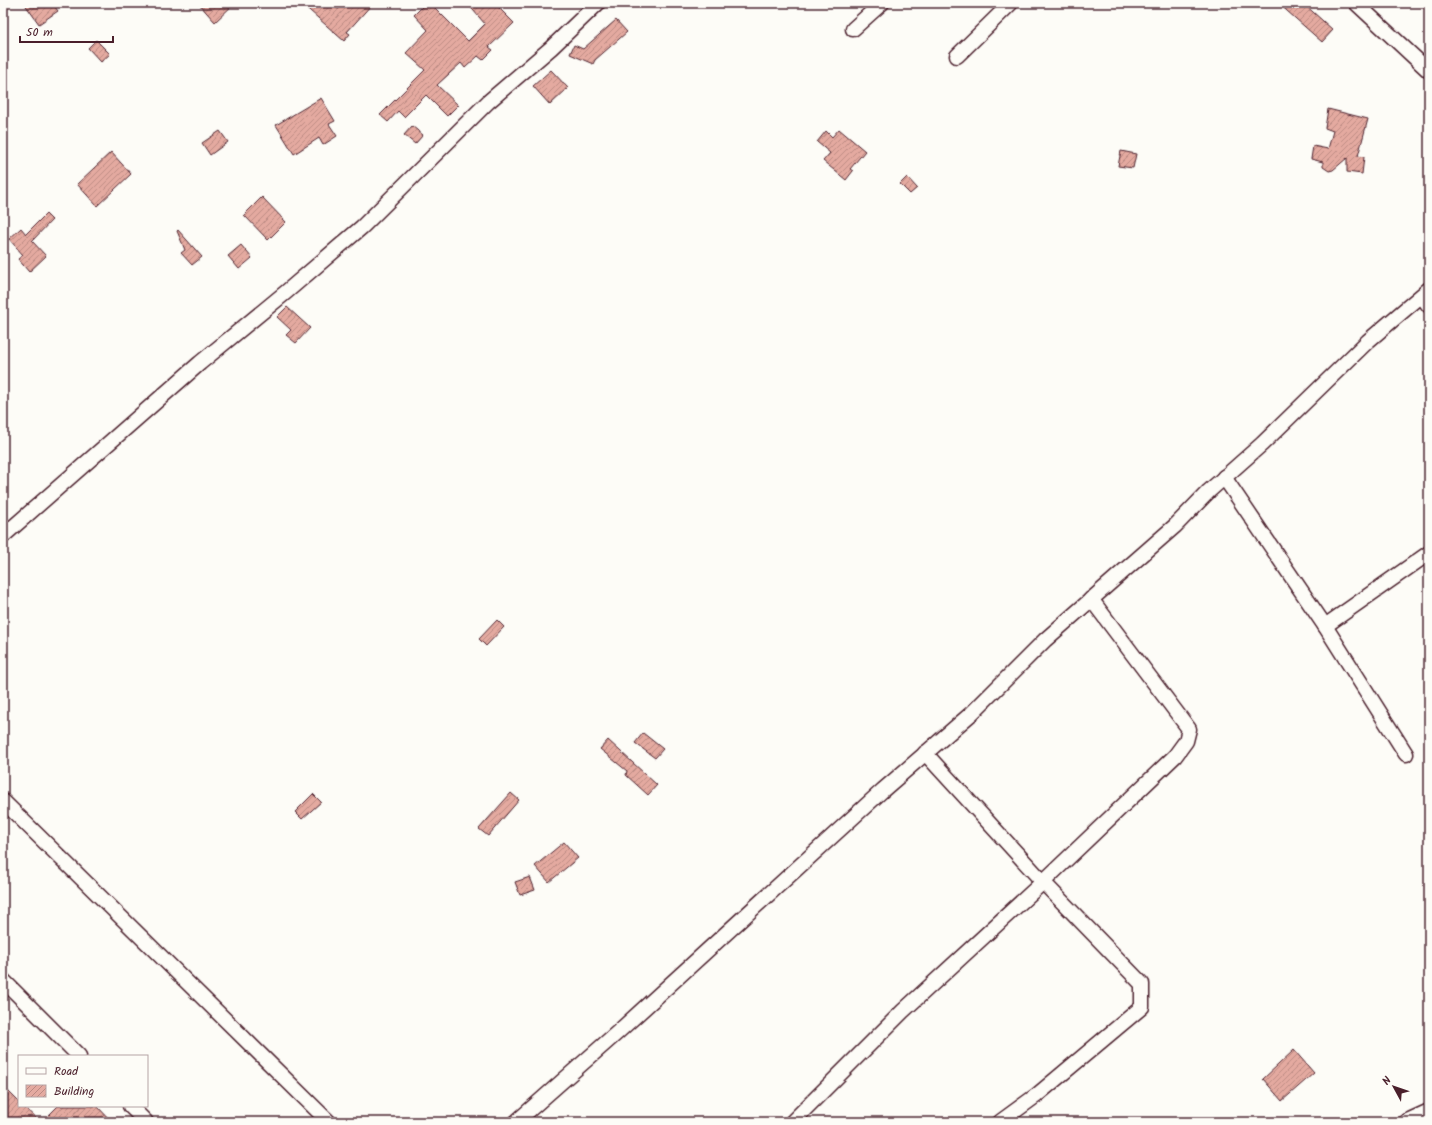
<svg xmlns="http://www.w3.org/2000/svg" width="1432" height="1125" font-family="Kalam,sans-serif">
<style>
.building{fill:url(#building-hatch);stroke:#4a1f2b}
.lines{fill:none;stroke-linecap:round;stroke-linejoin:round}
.minor-casing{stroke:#4a1f2b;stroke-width:17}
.minor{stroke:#fdfcf7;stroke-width:14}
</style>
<defs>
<pattern id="building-hatch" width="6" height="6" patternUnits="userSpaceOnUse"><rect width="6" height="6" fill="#e4aaa0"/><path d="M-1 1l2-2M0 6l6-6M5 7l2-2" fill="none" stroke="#bb8a83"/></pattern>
</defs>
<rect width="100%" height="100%" fill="#fdfcf7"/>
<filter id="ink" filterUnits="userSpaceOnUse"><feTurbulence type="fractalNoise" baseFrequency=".025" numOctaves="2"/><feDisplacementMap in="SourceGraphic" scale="8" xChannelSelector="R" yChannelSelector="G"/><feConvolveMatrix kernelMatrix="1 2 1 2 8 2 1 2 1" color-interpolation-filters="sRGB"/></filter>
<g filter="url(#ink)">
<g class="building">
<path d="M 24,3 L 52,3 L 58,11 L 39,24 Z"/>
<path d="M 198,3 L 235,3 L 215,22 Z"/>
<path d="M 301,3 L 331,3 L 338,9 L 343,3 L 373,3 L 347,32 L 350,34 L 344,41 Z"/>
<path d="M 426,3 L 430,3 L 468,41 L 485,24 L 467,3 L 494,3 L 514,23 L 489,47 L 493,50 L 483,60 L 478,56 L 465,68 L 461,63 L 437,85 L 458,105 L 447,116 L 426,95 L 404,117 L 398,111 L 388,122 L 380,115 L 425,70 L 406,53 L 428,30 L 414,15 Z"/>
<path d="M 1278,3 L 1303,3 L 1333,30 L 1322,42 Z"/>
<path d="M 616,20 L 627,32 L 595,60 L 593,64 L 570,54 L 574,45 L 583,49 Z"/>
<path d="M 96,40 L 110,54 L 101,62 L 88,48 Z"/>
<path d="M 551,70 L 568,88 L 550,105 L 533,86 Z"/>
<path d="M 321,98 L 335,121 L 329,124 L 337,136 L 323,145 L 319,138 L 294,154 L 276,125 Z"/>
<path d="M 1328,109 L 1368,119 L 1358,156 L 1364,157 L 1362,174 L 1347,172 L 1347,158 L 1333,170 L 1329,171 L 1323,167 L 1323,162 L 1311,159 L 1313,146 L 1328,149 L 1333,131 L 1325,128 Z"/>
<path d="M 412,126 L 423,135 L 415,144 L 404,135 Z"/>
<path d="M 839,129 L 865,151 L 850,169 L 853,171 L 846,180 L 823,161 L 830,153 L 817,142 L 826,131 L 832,137 Z"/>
<path d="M 220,131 L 228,142 L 210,155 L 202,143 Z"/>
<path d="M 1121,151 L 1136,154 L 1133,168 L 1118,166 Z"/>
<path d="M 111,152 L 131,174 L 97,206 L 77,184 Z"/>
<path d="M 907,177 L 917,188 L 910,194 L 900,184 Z"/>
<path d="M 262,197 L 286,222 L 268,240 L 244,215 Z"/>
<path d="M 46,214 L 52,220 L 32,241 L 46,256 L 29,272 L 18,259 L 23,255 L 9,239 L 21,228 L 26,234 Z"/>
<path d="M 178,230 L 202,257 L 192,265 L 181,253 L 185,250 L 177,231 Z"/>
<path d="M 241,245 L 252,258 L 239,269 L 228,256 Z"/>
<path d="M 287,307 L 310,328 L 296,343 L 286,335 L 291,330 L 277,317 Z"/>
<path d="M 497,620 L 504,627 L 486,646 L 479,639 Z"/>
<path d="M 643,733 L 663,749 L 655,758 L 635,743 Z"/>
<path d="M 608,740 L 657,785 L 648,795 L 626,775 L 627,771 L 600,749 Z"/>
<path d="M 511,793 L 519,800 L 488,836 L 479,829 Z"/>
<path d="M 313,794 L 321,802 L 302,819 L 295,812 Z"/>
<path d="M 564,842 L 578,858 L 549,882 L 535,866 Z"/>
<path d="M 530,877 L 535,890 L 520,895 L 515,882 Z"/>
<path d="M 1294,1050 L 1314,1073 L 1282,1101 L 1263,1079 Z"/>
<path d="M 3,1086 L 18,1101 L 19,1106 L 23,1106 L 40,1122 L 3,1122 Z"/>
<path d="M 58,1106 L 97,1106 L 112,1122 L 42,1122 Z"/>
</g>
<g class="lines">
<defs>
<g id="minor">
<path d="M 1356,3 L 1429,71"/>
<path d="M 853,29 L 882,3"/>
<path d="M 957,56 L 1011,3"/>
<path d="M 1422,296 L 1429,306"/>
<path d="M 1224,477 L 1325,626 L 1406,754"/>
<path d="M 3,536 L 200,363 L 285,293 L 362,227 L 488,102 L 551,48 L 598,3"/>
<path d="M 1325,626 L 1429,553"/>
<path d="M 925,753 L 1043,882 L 1142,984 L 1142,1007 L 1037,1095 L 1000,1122"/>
<path d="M 3,801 L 329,1122"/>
<path d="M 3,980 L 79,1056"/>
<path d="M 130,1106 L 146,1122"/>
<path d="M 516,1122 L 618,1032 L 883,790 L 972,713 L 1045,640 L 1175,526 L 1209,491 L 1262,444 L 1368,341 L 1429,289"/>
<path d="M 792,1122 L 903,1011 L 1043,882 L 1175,756 L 1186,741 L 1189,729 L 1091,599"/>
<path d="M 1405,1122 L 1429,1111"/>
</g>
</defs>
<use href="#minor" class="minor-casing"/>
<use href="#minor" class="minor"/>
</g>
</g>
<rect width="1432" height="1125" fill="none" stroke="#fdfcf7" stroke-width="16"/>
<rect x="8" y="8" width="1416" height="1109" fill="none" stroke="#4a1f2b" stroke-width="1.5" filter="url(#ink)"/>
<rect x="18" y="1055" width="130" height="52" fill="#fdfcf7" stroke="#b5a4a5"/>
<rect x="26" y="1068" width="20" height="6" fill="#fdfcf7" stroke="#b5a4a5"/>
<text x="54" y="1075" font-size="12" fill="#4a1f2b">Road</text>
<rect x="26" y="1085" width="20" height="12" fill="url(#building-hatch)" stroke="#b5a4a5"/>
<text x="54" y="1095" font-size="12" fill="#4a1f2b">Building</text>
<g transform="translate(1394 1087) rotate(310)" stroke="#fdfcf7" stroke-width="3" paint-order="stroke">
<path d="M0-3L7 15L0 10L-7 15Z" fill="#4a1f2b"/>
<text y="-6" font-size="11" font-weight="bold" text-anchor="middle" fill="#4a1f2b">N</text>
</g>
<path d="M20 36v6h93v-6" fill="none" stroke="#4a1f2b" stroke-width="2"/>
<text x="26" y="36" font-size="12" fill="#4a1f2b" stroke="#fdfcf7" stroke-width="3" paint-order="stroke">50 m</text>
</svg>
